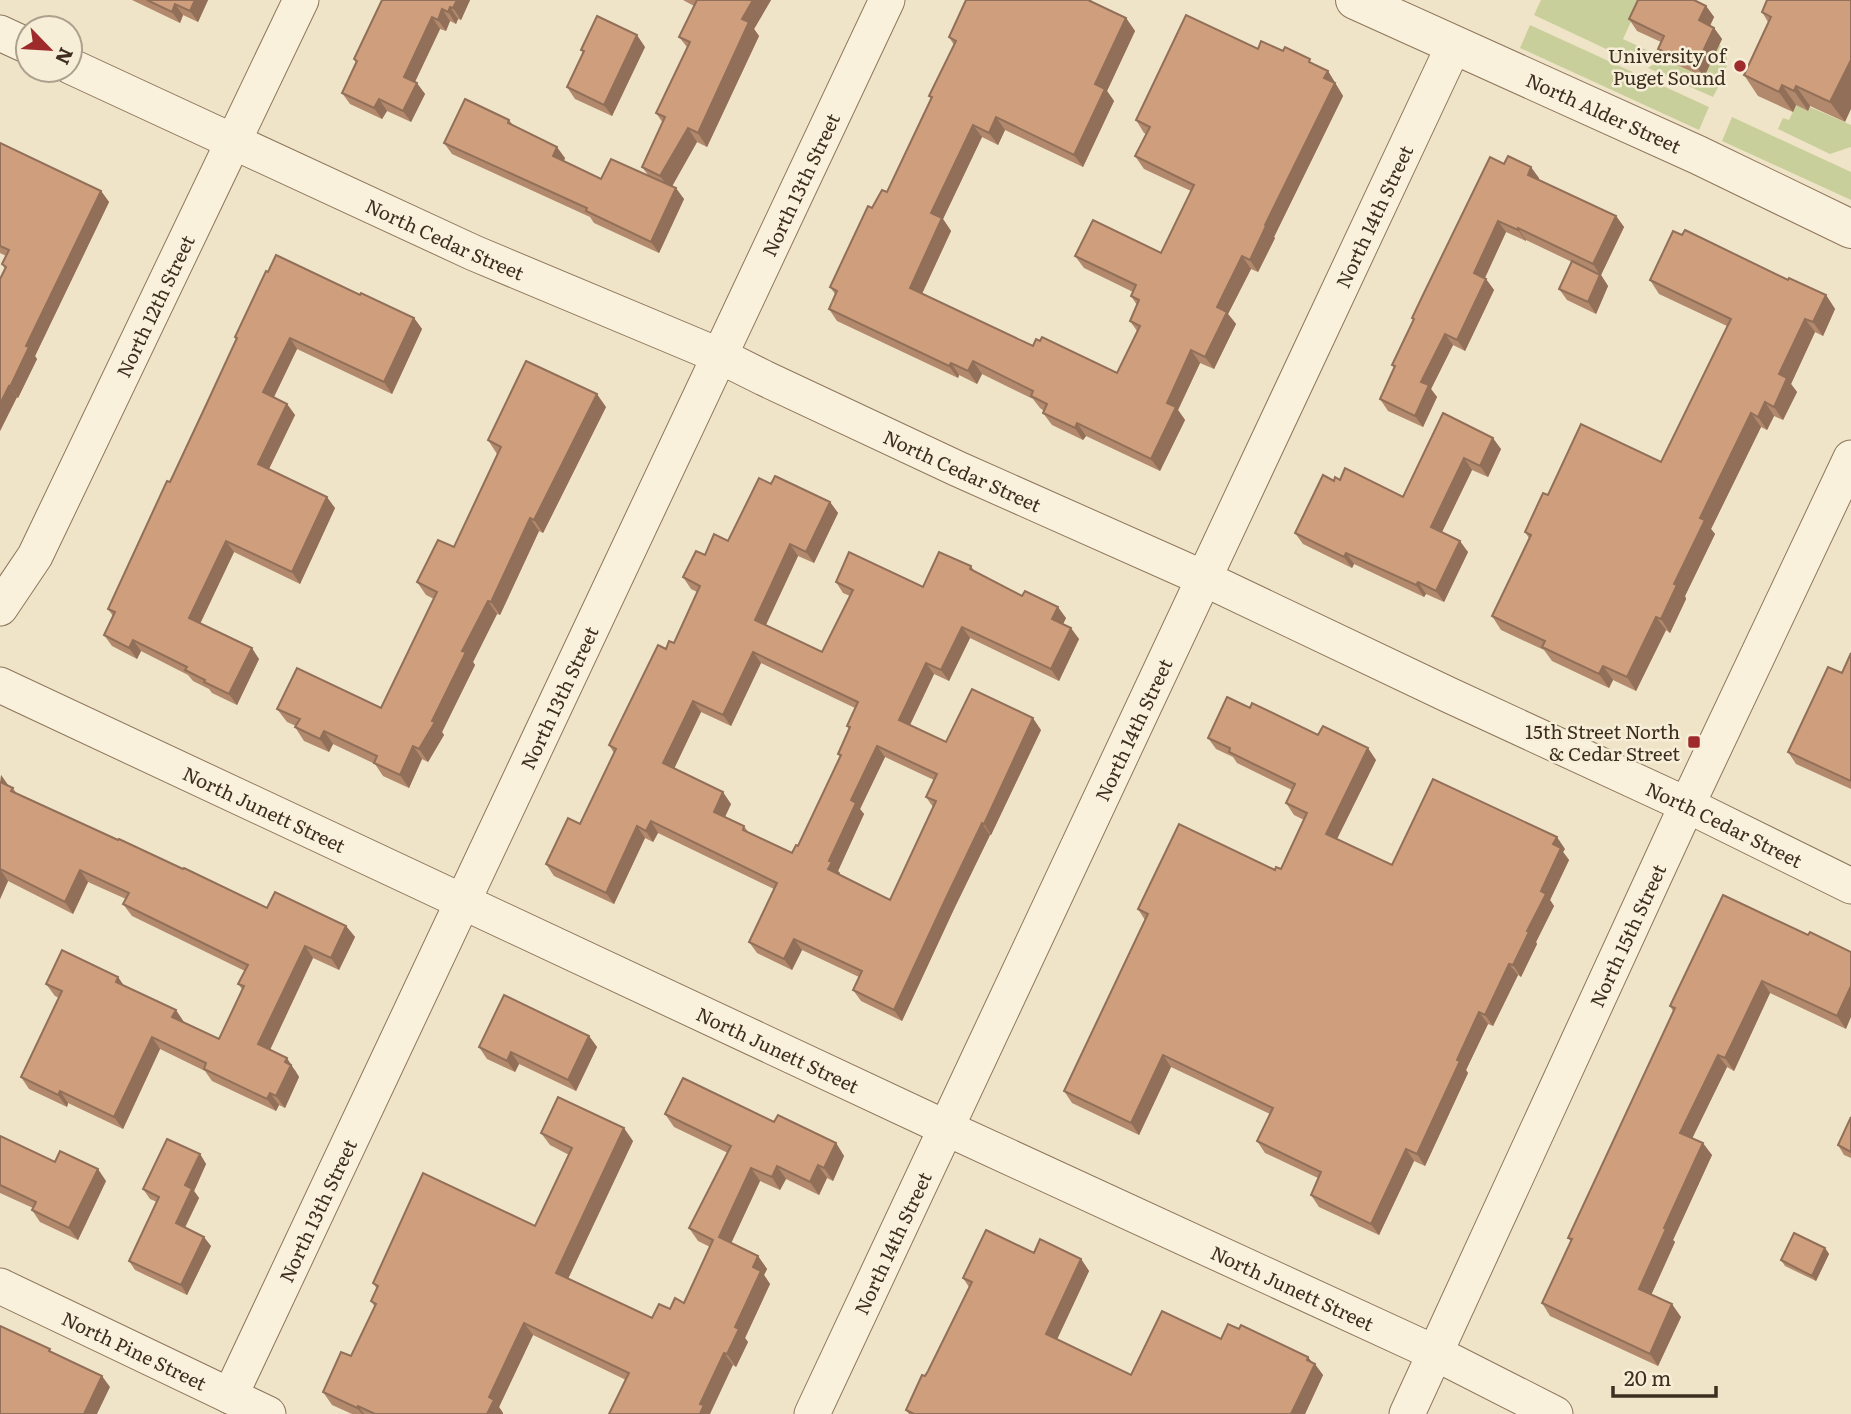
<svg xmlns="http://www.w3.org/2000/svg" width="1851" height="1414" font-family="Literata,serif">
<style>
.green{fill:#c9cf9b}
.lines{fill:none;stroke-linecap:round;stroke-linejoin:round}
.minor-casing{stroke:#8d765c;stroke-width:37}
.tertiary-casing{stroke:#8d765c;stroke-width:40}
.minor{stroke:#faf1dc;stroke-width:35}
.tertiary{stroke:#faf1dc;stroke-width:38}
.wall{fill:#b2896c;fill-rule:evenodd}
.shaded-wall{fill:#916f58}
.building{fill:#cf9f7d;stroke:#916f58;stroke-width:2;fill-rule:evenodd}
.poi-dot{fill:#9e2a2b;stroke:#f7eed8;stroke-width:2.5}
.labels{text-anchor:middle;dominant-baseline:central;stroke-width:5;stroke-linejoin:round;paint-order:stroke}
.poi-label{font-size:19px;fill:#3d2e20;stroke:#f7eed8;text-anchor:end}
.street-label{font-size:19px;fill:#3d2e20;stroke:#f7eed8}
</style>
<rect width="100%" height="100%" fill="#f0e4c8"/>
<g class="green">
<path d="M 1541,0 L 1641,0 L 1623,39 L 1653,53 L 1653,57 L 1640,65 L 1534,15 Z"/>
<path d="M 1530,25 L 1709,107 L 1699,130 L 1520,48 Z"/>
<path d="M 1719,45 C 1737,58 1721,82 1713,97 L 1648,68 C 1664,55 1687,69 1704,77 Z"/>
<path d="M 1796,105 L 1808,111 L 1810,107 L 1851,125 L 1851,147 L 1830,154 L 1778,129 L 1783,118 L 1789,120 Z"/>
<path d="M 1732,117 L 1851,172 L 1851,200 L 1722,141 Z"/>
</g>
<g class="lines">
<defs>
<g id="minor">
<path d="M 0,33 L 28,46"/>
<path id="s1" d="M 70,66 L 474,253 L 720,356 L 764,378 L 958,469 L 1203,578 L 1449,695 L 1687,805 L 1851,886"/>
<path id="s2" d="M 0,608 L 35,556 L 301,0"/>
<path id="s3" d="M 0,685 L 946,1128 L 1435,1353 L 1555,1414"/>
<path id="s4" d="M 0,1286 L 268,1414"/>
<path id="s5" d="M 230,1396 L 887,0"/>
<path id="s6" d="M 812,1414 L 1454,45"/>
<path id="s7" d="M 1407,1414 L 1687,805 L 1851,458"/>
</g>
<g id="tertiary">
<path id="s8" d="M 1355,0 L 1698,155 L 1851,229"/>
</g>
</defs>
<use href="#minor" class="minor-casing"/>
<use href="#tertiary" class="tertiary-casing"/>
<use href="#minor" class="minor"/>
<use href="#tertiary" class="tertiary"/>
</g>
<g class="wall">
<path d="M 132,0 L 208,0 L 198,22 L 183,15 L 180,23 Z"/>
<path d="M 382,0 L 470,0 L 461,20 L 458,19 L 456,24 L 450,21 L 446,31 L 440,29 L 415,82 L 425,94 L 411,122 L 387,111 L 382,119 L 350,104 L 342,93 L 356,63 L 354,59 Z"/>
<path d="M 683,0 L 771,0 L 754,29 L 759,36 L 707,147 L 697,142 L 672,186 L 684,199 L 659,253 L 594,223 L 590,217 L 452,154 L 444,143 L 509,120 L 513,125 L 565,158 L 564,161 L 601,179 L 648,175 L 642,167 L 663,123 L 656,113 L 687,47 L 679,37 L 694,6 Z"/>
<path d="M 966,0 L 1092,0 L 1091,1 L 1126,18 L 1135,31 L 1107,91 L 1114,101 L 1083,167 L 1005,130 L 998,145 L 982,137 L 943,219 L 951,231 L 922,294 L 1033,346 L 1117,373 L 1137,331 L 1130,321 L 1137,305 L 1131,296 L 1133,292 L 1084,268 L 1075,256 L 1161,253 L 1191,191 L 1144,169 L 1135,156 L 1146,134 L 1144,133 L 1136,120 L 1258,49 L 1314,65 L 1328,71 L 1343,96 L 1274,237 L 1275,238 L 1258,272 L 1251,269 L 1228,314 L 1236,324 L 1214,369 L 1200,363 L 1178,410 L 1185,420 L 1160,471 L 1086,436 L 1083,440 L 1052,425 L 1043,413 L 1044,411 L 1040,408 L 1033,399 L 982,374 L 977,384 L 959,375 L 958,378 L 837,321 L 829,309 L 835,294 L 830,287 L 872,208 L 887,192 L 931,99 L 929,96 L 954,45 L 949,37 Z"/>
<path d="M 1767,0 L 1845,122 L 1810,106 L 1808,111 L 1796,105 L 1793,112 L 1758,96 L 1744,75 L 1768,22 L 1762,12 Z"/>
<path d="M 1706,6 L 1714,17 L 1710,26 L 1714,28 L 1722,39 L 1704,77 L 1666,60 L 1658,49 L 1661,42 L 1637,31 L 1629,19 Z"/>
<path d="M 645,47 L 612,116 L 575,99 L 567,87 L 583,53 L 581,50 Z"/>
<path d="M 0,143 L 101,191 L 109,202 L 35,356 L 37,359 L 18,398 L 17,397 L 0,431 L 5,269 L 2,264 L 6,256 L 0,253 Z"/>
<path d="M 1504,164 L 1539,178 L 1539,180 L 1616,216 L 1624,227 L 1601,275 L 1608,286 L 1596,314 L 1567,300 L 1559,289 L 1572,262 L 1526,240 L 1526,241 L 1506,232 L 1485,278 L 1494,290 L 1465,351 L 1453,345 L 1431,389 L 1437,397 L 1423,427 L 1388,411 L 1380,399 L 1394,368 L 1392,365 L 1413,320 L 1412,318 Z"/>
<path d="M 1650,280 L 1788,280 L 1826,295 L 1835,309 L 1823,336 L 1815,332 L 1791,384 L 1797,392 L 1783,420 L 1774,416 L 1767,430 L 1761,427 L 1711,529 L 1715,534 L 1685,596 L 1686,599 L 1670,633 L 1666,630 L 1636,691 L 1613,680 L 1609,688 L 1552,661 L 1544,650 L 1501,630 L 1492,616 L 1529,538 L 1525,532 L 1548,495 L 1661,462 L 1727,326 L 1659,294 Z"/>
<path d="M 360,295 L 414,318 L 422,329 L 392,394 L 297,349 L 274,397 L 287,404 L 295,415 L 269,469 L 335,508 L 300,584 L 234,552 L 200,624 L 259,659 L 237,705 L 212,693 L 209,689 L 193,681 L 188,675 L 141,651 L 137,659 L 112,646 L 104,635 L 113,616 L 108,609 L 170,482 L 236,340 L 235,337 Z"/>
<path d="M 606,407 L 543,533 L 539,531 L 500,615 L 497,614 L 473,662 L 475,665 L 442,732 L 444,735 L 428,762 L 422,759 L 409,788 L 383,776 L 375,764 L 333,744 L 329,752 L 304,741 L 295,727 L 296,726 L 287,722 L 277,709 L 381,708 L 434,599 L 426,595 L 417,582 L 454,547 L 497,454 L 488,440 Z"/>
<path d="M 1443,413 L 1501,449 L 1488,477 L 1472,470 L 1442,532 L 1468,552 L 1444,602 L 1426,594 L 1424,597 L 1354,564 L 1352,568 L 1303,544 L 1295,533 L 1334,481 L 1340,480 L 1403,497 Z"/>
<path d="M 771,484 L 830,502 L 838,513 L 814,563 L 798,556 L 766,625 L 822,652 L 850,596 L 843,593 L 836,582 L 923,587 L 971,566 L 975,572 L 1066,618 L 1063,624 L 1079,639 L 1059,681 L 970,638 L 949,681 L 934,674 L 910,725 L 946,742 L 1041,730 L 991,835 L 990,835 L 954,909 L 902,1021 L 861,1001 L 853,990 L 859,977 L 802,950 L 792,970 L 757,953 L 749,942 L 774,889 L 658,833 L 653,842 L 645,838 L 614,904 L 554,876 L 546,864 L 580,824 L 614,753 L 609,745 L 666,649 L 674,643 L 697,592 L 691,589 L 683,577 L 705,555 L 728,541 ZM 761,663 L 855,708 L 847,726 L 849,729 L 838,754 L 840,757 L 798,846 L 792,853 L 749,833 L 744,826 L 725,817 L 731,804 L 674,769 L 701,712 L 731,726 ZM 885,757 L 934,780 L 926,797 L 933,807 L 890,900 L 839,875 L 840,873 L 838,871 L 864,814 L 860,809 Z"/>
<path d="M 1851,653 L 1851,789 L 1796,764 L 1788,752 L 1842,673 Z"/>
<path d="M 1250,708 L 1376,760 L 1337,839 L 1392,865 L 1565,849 L 1563,852 L 1569,860 L 1550,900 L 1554,906 L 1536,942 L 1537,944 L 1521,977 L 1518,975 L 1493,1026 L 1488,1024 L 1466,1070 L 1468,1073 L 1425,1166 L 1414,1161 L 1379,1235 L 1319,1207 L 1311,1195 L 1318,1178 L 1265,1153 L 1257,1141 L 1270,1114 L 1171,1067 L 1139,1135 L 1072,1103 L 1064,1091 L 1145,920 L 1138,909 L 1275,870 L 1281,869 L 1304,820 L 1294,815 L 1286,803 L 1292,790 L 1237,763 L 1233,757 L 1216,749 L 1208,738 Z"/>
<path d="M 1,775 L 9,786 L 13,788 L 17,794 L 267,908 L 346,926 L 355,937 L 339,970 L 313,958 L 270,1050 L 295,1070 L 299,1077 L 285,1108 L 279,1105 L 276,1111 L 212,1081 L 205,1071 L 160,1049 L 123,1129 L 68,1103 L 67,1107 L 29,1089 L 21,1077 L 59,998 L 55,996 L 46,984 L 118,977 L 124,986 L 184,1022 L 219,1039 L 242,989 L 238,984 L 245,971 L 132,916 L 123,904 L 126,899 L 88,882 L 73,914 L 8,881 L 0,899 Z"/>
<path d="M 1808,935 L 1846,1029 L 1770,993 L 1734,1071 L 1727,1067 L 1692,1138 L 1712,1155 L 1673,1240 L 1675,1242 L 1651,1295 L 1681,1317 L 1658,1366 L 1550,1316 L 1542,1303 L 1571,1241 L 1568,1238 L 1673,1011 L 1670,1006 Z"/>
<path d="M 589,1036 L 597,1047 L 576,1091 L 519,1064 L 515,1072 L 487,1059 L 479,1047 Z"/>
<path d="M 665,1114 L 774,1122 L 836,1143 L 844,1156 L 833,1181 L 827,1178 L 819,1195 L 786,1179 L 780,1190 L 760,1181 L 731,1243 L 758,1256 L 767,1269 L 764,1275 L 770,1284 L 745,1338 L 748,1342 L 736,1367 L 733,1365 L 626,1380 L 533,1335 L 499,1407 L 503,1413 L 503,1414 L 352,1414 L 332,1405 L 323,1392 L 351,1356 L 375,1307 L 371,1301 L 377,1289 L 373,1283 L 535,1226 L 569,1155 L 550,1145 L 541,1133 L 633,1141 L 568,1279 L 652,1318 L 684,1303 L 710,1247 L 698,1241 L 689,1228 L 728,1153 L 674,1127 Z"/>
<path d="M 1851,1117 L 1851,1158 L 1844,1155 L 1838,1145 Z"/>
<path d="M 0,1136 L 55,1162 L 106,1181 L 78,1240 L 40,1222 L 32,1210 L 33,1208 L 0,1193 Z"/>
<path d="M 200,1154 L 206,1164 L 194,1191 L 199,1198 L 185,1228 L 211,1246 L 187,1295 L 135,1270 L 129,1261 L 157,1202 L 150,1199 L 143,1189 Z"/>
<path d="M 1825,1248 L 1829,1254 L 1816,1281 L 1785,1266 L 1781,1260 Z"/>
<path d="M 1034,1253 L 1081,1259 L 1089,1271 L 1057,1339 L 1131,1375 L 1221,1339 L 1239,1329 L 1308,1357 L 1323,1375 L 1305,1414 L 909,1414 L 906,1410 L 928,1371 L 969,1287 L 963,1278 Z"/>
</g>
<g class="shaded-wall">
<path d="M 195,0 L 208,0 L 198,22 L 190,11 Z"/>
<path d="M 457,0 L 470,0 L 461,20 L 453,8 Z"/>
<path d="M 753,0 L 771,0 L 754,29 L 759,36 L 707,147 L 698,133 L 742,19 Z"/>
<path d="M 175,4 L 183,15 L 180,23 L 172,12 Z"/>
<path d="M 1706,6 L 1714,17 L 1707,32 L 1699,20 Z"/>
<path d="M 450,7 L 458,19 L 456,24 L 448,12 Z"/>
<path d="M 442,9 L 450,21 L 446,31 L 438,20 Z"/>
<path d="M 432,17 L 440,29 L 412,88 L 404,77 Z"/>
<path d="M 1126,18 L 1135,31 L 1107,91 L 1114,101 L 1083,167 L 1074,155 L 1095,84 Z"/>
<path d="M 1714,28 L 1722,39 L 1704,77 L 1696,66 Z"/>
<path d="M 637,35 L 645,47 L 612,116 L 604,105 Z"/>
<path d="M 1851,60 L 1851,109 L 1845,122 L 1830,102 Z"/>
<path d="M 1328,71 L 1343,96 L 1274,237 L 1275,238 L 1258,272 L 1250,260 Z"/>
<path d="M 417,83 L 425,94 L 411,122 L 403,111 Z"/>
<path d="M 1782,85 L 1796,105 L 1793,112 L 1779,92 Z"/>
<path d="M 1796,86 L 1810,106 L 1808,111 L 1794,91 Z"/>
<path d="M 379,99 L 387,111 L 382,119 L 374,108 Z"/>
<path d="M 996,117 L 1005,130 L 998,145 L 989,133 Z"/>
<path d="M 973,125 L 982,137 L 943,219 L 951,231 L 919,300 L 910,288 L 931,213 Z"/>
<path d="M 688,128 L 697,142 L 670,190 L 660,176 Z"/>
<path d="M 557,147 L 565,158 L 561,167 L 553,156 Z"/>
<path d="M 1531,167 L 1539,178 L 1536,186 L 1528,175 Z"/>
<path d="M 676,188 L 684,199 L 659,253 L 651,242 Z"/>
<path d="M 101,191 L 109,202 L 35,356 L 37,359 L 18,398 L 10,387 L 26,346 Z"/>
<path d="M 1616,216 L 1624,227 L 1601,275 L 1608,286 L 1596,314 L 1588,302 L 1600,275 L 1593,264 Z"/>
<path d="M 1498,221 L 1506,232 L 1482,284 L 1474,273 Z"/>
<path d="M 1518,228 L 1526,240 L 1526,241 L 1518,230 Z"/>
<path d="M 1242,256 L 1251,269 L 1228,314 L 1236,324 L 1214,369 L 1205,357 L 1217,307 Z"/>
<path d="M 1486,279 L 1494,290 L 1465,351 L 1457,340 Z"/>
<path d="M 1826,295 L 1835,309 L 1823,336 L 1813,322 Z"/>
<path d="M 414,318 L 422,329 L 392,394 L 384,382 Z"/>
<path d="M 1805,319 L 1815,332 L 1791,384 L 1797,392 L 1783,420 L 1774,407 L 1779,374 Z"/>
<path d="M 1445,334 L 1453,345 L 1431,389 L 1437,397 L 1423,427 L 1415,416 L 1421,382 Z"/>
<path d="M 290,338 L 297,349 L 271,403 L 263,392 Z"/>
<path d="M 1191,350 L 1200,363 L 1178,410 L 1185,420 L 1160,471 L 1151,459 L 1167,403 Z"/>
<path d="M 973,361 L 982,374 L 977,384 L 968,371 Z"/>
<path d="M 951,363 L 959,375 L 958,378 L 949,366 Z"/>
<path d="M 9,386 L 17,397 L 0,431 L 0,404 Z"/>
<path d="M 597,394 L 606,407 L 543,533 L 534,520 Z"/>
<path d="M 1765,402 L 1774,416 L 1767,430 L 1758,417 Z"/>
<path d="M 287,404 L 295,415 L 266,475 L 258,464 Z"/>
<path d="M 1751,413 L 1761,427 L 1711,529 L 1715,534 L 1685,596 L 1686,599 L 1670,633 L 1661,619 L 1700,518 Z"/>
<path d="M 1077,423 L 1086,436 L 1083,440 L 1075,428 Z"/>
<path d="M 1493,438 L 1501,449 L 1488,477 L 1480,466 Z"/>
<path d="M 1464,458 L 1472,470 L 1439,538 L 1431,527 Z"/>
<path d="M 327,497 L 335,508 L 300,584 L 292,572 Z"/>
<path d="M 830,502 L 838,513 L 814,563 L 806,552 Z"/>
<path d="M 530,518 L 539,531 L 500,615 L 491,602 Z"/>
<path d="M 226,541 L 234,552 L 197,630 L 189,618 Z"/>
<path d="M 1460,541 L 1468,552 L 1444,602 L 1436,591 Z"/>
<path d="M 790,544 L 798,556 L 763,631 L 755,620 Z"/>
<path d="M 1346,553 L 1354,564 L 1352,568 L 1344,557 Z"/>
<path d="M 1418,582 L 1426,594 L 1424,597 L 1416,585 Z"/>
<path d="M 488,601 L 497,614 L 473,662 L 475,665 L 442,732 L 444,735 L 428,762 L 419,749 L 462,651 Z"/>
<path d="M 1058,607 L 1066,618 L 1060,630 L 1052,619 Z"/>
<path d="M 1656,617 L 1666,630 L 1636,691 L 1627,677 Z"/>
<path d="M 962,627 L 970,638 L 949,681 L 941,670 Z"/>
<path d="M 1071,628 L 1079,639 L 1059,681 L 1051,669 Z"/>
<path d="M 133,640 L 141,651 L 137,659 L 129,648 Z"/>
<path d="M 252,648 L 259,659 L 237,705 L 229,694 Z"/>
<path d="M 753,652 L 761,663 L 731,726 L 723,715 Z"/>
<path d="M 926,663 L 934,674 L 907,731 L 899,720 Z"/>
<path d="M 1603,666 L 1613,680 L 1609,688 L 1599,674 Z"/>
<path d="M 693,701 L 701,712 L 671,775 L 663,763 Z"/>
<path d="M 1033,718 L 1041,730 L 991,835 L 984,824 Z"/>
<path d="M 324,731 L 333,744 L 329,752 L 320,739 Z"/>
<path d="M 413,746 L 422,759 L 409,788 L 400,775 Z"/>
<path d="M 877,746 L 885,757 L 860,809 L 864,814 L 838,871 L 840,873 L 836,881 L 828,869 L 829,861 L 851,800 Z"/>
<path d="M 1368,748 L 1376,760 L 1334,845 L 1326,834 Z"/>
<path d="M 1,775 L 9,787 L 0,783 Z"/>
<path d="M 723,792 L 731,804 L 722,823 L 714,812 Z"/>
<path d="M 651,821 L 658,833 L 653,842 L 646,831 Z"/>
<path d="M 982,823 L 990,835 L 954,909 L 902,1021 L 894,1010 L 946,898 Z"/>
<path d="M 637,826 L 645,838 L 614,904 L 606,893 Z"/>
<path d="M 1557,837 L 1565,849 L 1563,852 L 1569,860 L 1550,900 L 1554,906 L 1536,942 L 1537,944 L 1521,977 L 1513,965 L 1527,931 L 1541,891 L 1553,844 Z"/>
<path d="M 0,869 L 8,881 L 0,899 Z"/>
<path d="M 80,870 L 88,882 L 73,914 L 65,902 Z"/>
<path d="M 346,926 L 355,937 L 339,970 L 331,958 Z"/>
<path d="M 794,939 L 802,950 L 792,970 L 784,959 Z"/>
<path d="M 305,946 L 313,958 L 267,1056 L 258,1044 Z"/>
<path d="M 1509,964 L 1518,975 L 1493,1026 L 1485,1015 Z"/>
<path d="M 118,977 L 126,989 L 116,982 Z"/>
<path d="M 1762,981 L 1770,993 L 1734,1071 L 1725,1058 Z"/>
<path d="M 1851,986 L 1851,1017 L 1846,1029 L 1837,1016 Z"/>
<path d="M 176,1010 L 184,1022 L 172,1017 Z"/>
<path d="M 1479,1012 L 1488,1024 L 1466,1070 L 1468,1073 L 1425,1166 L 1417,1154 L 1457,1060 Z"/>
<path d="M 589,1036 L 597,1047 L 576,1091 L 568,1080 Z"/>
<path d="M 152,1037 L 160,1049 L 123,1129 L 114,1117 Z"/>
<path d="M 511,1052 L 519,1064 L 515,1072 L 507,1061 Z"/>
<path d="M 1163,1055 L 1171,1067 L 1139,1135 L 1131,1123 Z"/>
<path d="M 1718,1055 L 1727,1067 L 1689,1145 L 1680,1133 Z"/>
<path d="M 287,1058 L 299,1077 L 285,1108 L 276,1096 Z"/>
<path d="M 60,1091 L 68,1103 L 67,1107 L 58,1095 Z"/>
<path d="M 270,1093 L 279,1105 L 276,1111 L 267,1099 Z"/>
<path d="M 624,1128 L 633,1141 L 565,1285 L 556,1273 Z"/>
<path d="M 836,1143 L 844,1156 L 833,1181 L 824,1168 Z"/>
<path d="M 1703,1143 L 1712,1155 L 1673,1240 L 1675,1242 L 1648,1302 L 1639,1289 L 1664,1228 Z"/>
<path d="M 1406,1149 L 1414,1161 L 1379,1235 L 1371,1224 Z"/>
<path d="M 200,1154 L 206,1164 L 194,1191 L 199,1198 L 182,1233 L 176,1223 L 185,1185 Z"/>
<path d="M 818,1165 L 827,1178 L 819,1195 L 810,1182 Z"/>
<path d="M 777,1166 L 786,1179 L 780,1190 L 772,1177 Z"/>
<path d="M 751,1168 L 760,1181 L 728,1250 L 719,1237 Z"/>
<path d="M 98,1169 L 106,1181 L 78,1240 L 69,1228 Z"/>
<path d="M 204,1237 L 211,1246 L 187,1295 L 181,1285 Z"/>
<path d="M 1825,1248 L 1829,1254 L 1816,1281 L 1812,1276 Z"/>
<path d="M 758,1256 L 767,1269 L 764,1275 L 770,1284 L 745,1338 L 748,1342 L 736,1367 L 727,1354 L 753,1267 Z"/>
<path d="M 1081,1259 L 1089,1271 L 1054,1346 L 1046,1334 Z"/>
<path d="M 1672,1304 L 1681,1317 L 1658,1366 L 1650,1354 Z"/>
<path d="M 524,1323 L 533,1335 L 499,1407 L 503,1413 L 503,1414 L 487,1414 L 489,1397 Z"/>
<path d="M 724,1353 L 733,1365 L 710,1414 L 700,1414 L 700,1404 Z"/>
<path d="M 1308,1357 L 1314,1366 L 1315,1364 L 1323,1375 L 1305,1414 L 1291,1414 Z"/>
<path d="M 102,1376 L 110,1387 L 97,1414 L 84,1414 Z"/>
<path d="M 358,1406 L 364,1414 L 362,1414 L 357,1408 Z"/>
</g>
<g class="building">
<path d="M 147,0 L 195,0 L 190,11 L 175,4 L 172,12 Z"/>
<path d="M 382,0 L 457,0 L 453,8 L 450,7 L 448,12 L 442,9 L 438,20 L 432,17 L 404,77 L 417,83 L 403,111 L 379,99 L 374,108 L 342,93 L 357,61 L 354,59 Z"/>
<path d="M 697,0 L 753,0 L 742,19 L 749,22 L 698,133 L 688,128 L 660,176 L 642,167 L 665,117 L 656,113 L 690,42 L 679,37 Z"/>
<path d="M 966,0 L 1088,0 L 1126,18 L 1095,84 L 1105,89 L 1074,155 L 996,117 L 989,133 L 973,125 L 931,213 L 942,218 L 910,288 L 1033,346 L 1036,339 L 1040,341 L 1042,337 L 1117,373 L 1140,326 L 1130,321 L 1139,300 L 1131,296 L 1136,285 L 1075,256 L 1093,220 L 1161,253 L 1194,185 L 1135,156 L 1150,127 L 1136,120 L 1186,15 L 1258,49 L 1261,41 L 1283,51 L 1285,47 L 1310,59 L 1309,62 L 1328,71 L 1324,78 L 1335,83 L 1265,225 L 1266,226 L 1250,260 L 1242,256 L 1217,307 L 1227,312 L 1205,357 L 1191,350 L 1167,403 L 1176,407 L 1151,459 L 1077,423 L 1075,428 L 1043,413 L 1047,404 L 1031,396 L 1033,391 L 973,361 L 968,371 L 951,363 L 949,366 L 829,309 L 837,291 L 830,287 L 868,206 L 872,208 L 882,190 L 887,192 L 932,97 L 929,96 L 956,41 L 949,37 Z"/>
<path d="M 1638,0 L 1694,0 L 1706,6 L 1699,20 L 1714,28 L 1696,66 L 1658,49 L 1664,36 L 1629,19 Z"/>
<path d="M 1767,0 L 1851,0 L 1851,60 L 1830,102 L 1796,86 L 1794,91 L 1782,85 L 1779,92 L 1744,75 L 1771,17 L 1762,12 Z"/>
<path d="M 597,16 L 637,35 L 604,105 L 567,87 L 584,51 L 581,50 Z"/>
<path d="M 465,99 L 509,120 L 508,123 L 557,147 L 553,156 L 601,179 L 611,159 L 676,188 L 651,242 L 586,211 L 587,208 L 444,143 Z"/>
<path d="M 0,143 L 101,191 L 26,346 L 29,347 L 10,387 L 9,386 L 0,404 L 0,279 L 6,267 L 2,264 L 9,250 L 0,246 Z"/>
<path d="M 1508,156 L 1531,167 L 1528,175 L 1616,216 L 1593,264 L 1518,228 L 1518,230 L 1498,221 L 1474,273 L 1486,279 L 1457,340 L 1445,334 L 1421,382 L 1429,385 L 1415,416 L 1380,399 L 1395,366 L 1392,365 L 1414,319 L 1412,318 L 1422,297 L 1490,157 L 1504,164 Z"/>
<path d="M 1685,230 L 1788,280 L 1789,278 L 1826,295 L 1813,322 L 1805,319 L 1779,374 L 1787,378 L 1774,407 L 1765,402 L 1758,417 L 1751,413 L 1700,518 L 1705,520 L 1674,584 L 1677,585 L 1661,619 L 1656,617 L 1627,677 L 1603,666 L 1599,674 L 1542,647 L 1545,641 L 1492,616 L 1531,535 L 1525,532 L 1543,493 L 1548,495 L 1581,424 L 1661,462 L 1731,319 L 1650,280 L 1673,231 L 1682,235 Z"/>
<path d="M 276,255 L 360,295 L 361,293 L 414,318 L 384,382 L 290,338 L 263,392 L 287,404 L 258,464 L 327,497 L 292,572 L 226,541 L 189,618 L 252,648 L 229,694 L 204,682 L 205,680 L 185,670 L 187,667 L 133,640 L 129,648 L 104,635 L 115,612 L 108,609 L 167,481 L 170,482 L 207,403 L 237,338 L 235,337 L 266,271 L 268,272 Z"/>
<path d="M 1572,261 L 1600,275 L 1588,302 L 1559,289 Z"/>
<path d="M 526,361 L 597,394 L 534,520 L 530,518 L 491,602 L 488,601 L 462,651 L 466,652 L 432,721 L 435,722 L 419,749 L 413,746 L 400,775 L 374,763 L 377,756 L 324,731 L 320,739 L 295,727 L 300,719 L 277,709 L 297,668 L 381,708 L 437,592 L 417,582 L 438,540 L 454,547 L 501,447 L 488,440 Z"/>
<path d="M 1443,413 L 1493,438 L 1480,466 L 1464,458 L 1431,527 L 1460,541 L 1436,591 L 1418,582 L 1416,585 L 1346,553 L 1344,557 L 1295,533 L 1323,475 L 1334,481 L 1335,477 L 1340,480 L 1345,468 L 1403,497 Z"/>
<path d="M 775,476 L 830,502 L 806,552 L 790,544 L 755,620 L 822,652 L 853,590 L 836,582 L 849,552 L 923,587 L 939,552 L 971,566 L 970,569 L 1022,596 L 1025,591 L 1058,607 L 1052,619 L 1071,628 L 1051,669 L 962,627 L 941,670 L 926,663 L 899,720 L 946,742 L 972,689 L 1033,718 L 984,824 L 982,823 L 946,898 L 894,1010 L 853,990 L 862,971 L 794,939 L 784,959 L 749,942 L 777,883 L 651,821 L 646,831 L 637,826 L 606,893 L 546,864 L 568,818 L 580,824 L 616,749 L 609,745 L 658,645 L 666,649 L 669,641 L 674,643 L 700,586 L 683,577 L 696,551 L 705,555 L 714,534 L 728,541 L 759,478 L 771,484 ZM 753,652 L 858,702 L 847,726 L 850,727 L 838,754 L 841,755 L 798,846 L 796,845 L 792,853 L 743,830 L 744,826 L 714,812 L 723,792 L 663,763 L 693,701 L 723,715 ZM 877,746 L 937,774 L 926,797 L 936,801 L 890,900 L 828,869 L 832,862 L 829,861 L 856,803 L 851,800 Z"/>
<path d="M 1851,653 L 1851,781 L 1788,752 L 1828,667 L 1842,673 Z"/>
<path d="M 1227,697 L 1250,708 L 1252,703 L 1318,735 L 1323,726 L 1368,748 L 1326,834 L 1392,865 L 1433,779 L 1557,837 L 1553,844 L 1561,848 L 1541,891 L 1546,894 L 1527,931 L 1529,932 L 1513,965 L 1509,964 L 1485,1015 L 1479,1012 L 1457,1060 L 1460,1061 L 1417,1154 L 1406,1149 L 1371,1224 L 1311,1195 L 1321,1172 L 1257,1141 L 1273,1108 L 1163,1055 L 1131,1123 L 1064,1091 L 1148,914 L 1138,909 L 1179,824 L 1275,870 L 1276,867 L 1281,869 L 1307,813 L 1286,803 L 1295,784 L 1229,752 L 1230,748 L 1208,738 Z"/>
<path d="M 0,782 L 13,788 L 11,791 L 118,840 L 119,839 L 183,869 L 184,868 L 267,908 L 275,892 L 346,926 L 331,958 L 305,946 L 258,1044 L 287,1058 L 285,1062 L 291,1065 L 276,1096 L 270,1093 L 267,1099 L 204,1069 L 206,1063 L 152,1037 L 114,1117 L 60,1091 L 58,1095 L 21,1077 L 62,991 L 46,984 L 62,950 L 118,977 L 116,982 L 176,1010 L 172,1017 L 219,1039 L 244,986 L 238,984 L 248,965 L 123,904 L 129,893 L 80,870 L 65,902 L 0,869 Z"/>
<path d="M 1723,895 L 1808,935 L 1810,932 L 1851,952 L 1851,986 L 1837,1016 L 1762,981 L 1725,1058 L 1718,1055 L 1680,1133 L 1703,1143 L 1664,1228 L 1666,1229 L 1639,1289 L 1672,1304 L 1650,1354 L 1542,1303 L 1572,1239 L 1568,1238 L 1675,1008 L 1670,1006 Z"/>
<path d="M 504,995 L 589,1036 L 568,1080 L 511,1052 L 507,1061 L 479,1047 Z"/>
<path d="M 683,1078 L 774,1122 L 778,1115 L 836,1143 L 824,1168 L 818,1165 L 810,1182 L 777,1166 L 772,1177 L 751,1168 L 719,1237 L 758,1256 L 753,1267 L 761,1271 L 735,1327 L 739,1329 L 727,1354 L 724,1353 L 700,1404 L 704,1405 L 700,1414 L 609,1414 L 629,1373 L 524,1323 L 489,1397 L 494,1400 L 487,1414 L 375,1414 L 358,1406 L 357,1408 L 323,1392 L 341,1352 L 351,1356 L 376,1304 L 371,1301 L 378,1286 L 373,1283 L 423,1173 L 535,1226 L 572,1148 L 541,1133 L 558,1097 L 624,1128 L 556,1273 L 652,1318 L 659,1304 L 670,1309 L 675,1298 L 684,1303 L 713,1240 L 689,1228 L 731,1146 L 665,1114 Z"/>
<path d="M 1851,1117 L 1851,1152 L 1838,1145 Z"/>
<path d="M 0,1136 L 55,1162 L 60,1151 L 98,1169 L 69,1228 L 32,1210 L 36,1202 L 0,1185 Z"/>
<path d="M 167,1139 L 200,1154 L 185,1185 L 192,1189 L 176,1223 L 204,1237 L 181,1285 L 129,1261 L 159,1197 L 143,1189 Z"/>
<path d="M 986,1230 L 1034,1253 L 1040,1239 L 1081,1259 L 1046,1334 L 1131,1375 L 1162,1311 L 1221,1339 L 1228,1324 L 1239,1329 L 1241,1325 L 1308,1357 L 1307,1360 L 1315,1364 L 1291,1414 L 914,1414 L 906,1410 L 922,1375 L 925,1376 L 928,1371 L 972,1282 L 963,1278 Z"/>
<path d="M 1794,1233 L 1825,1248 L 1812,1276 L 1781,1260 Z"/>
<path d="M 0,1326 L 50,1349 L 49,1351 L 102,1376 L 84,1414 L 0,1414 Z"/>
</g>
<g class="poi-dot">
<circle cx="1740" cy="66" r="7"/>
<rect x="1687" y="735" width="14" height="14" rx="3.5"/>
</g>
<g class="labels">
<g class="poi-label">
<text x="1726" y="55">University of<tspan x="1726" dy="22">Puget Sound</tspan></text>
<text x="1680" y="731">15th Street North<tspan x="1680" dy="22">&amp; Cedar Street</tspan></text>
</g>
<g class="street-label">
<text stroke="none"><textPath href="#s8" startOffset="273">North Alder Street</textPath></text>
<text stroke="none"><textPath href="#s5" startOffset="1339">North 13th Street</textPath></text>
<text stroke="none"><textPath href="#s6" startOffset="1323">North 14th Street</textPath></text>
<text stroke="none"><textPath href="#s1" startOffset="413">North Cedar Street</textPath></text>
<text stroke="none"><textPath href="#s2" startOffset="340">North 12th Street</textPath></text>
<text stroke="none"><textPath href="#s1" startOffset="980">North Cedar Street</textPath></text>
<text stroke="none"><textPath href="#s5" startOffset="772">North 13th Street</textPath></text>
<text stroke="none"><textPath href="#s6" startOffset="756">North 14th Street</textPath></text>
<text stroke="none"><textPath href="#s3" startOffset="292">North Junett Street</textPath></text>
<text stroke="none"><textPath href="#s1" startOffset="1820">North Cedar Street</textPath></text>
<text stroke="none"><textPath href="#s7" startOffset="527">North 15th Street</textPath></text>
<text stroke="none"><textPath href="#s3" startOffset="859">North Junett Street</textPath></text>
<text stroke="none"><textPath href="#s5" startOffset="205">North 13th Street</textPath></text>
<text stroke="none"><textPath href="#s6" startOffset="189">North 14th Street</textPath></text>
<text stroke="none"><textPath href="#s3" startOffset="1426">North Junett Street</textPath></text>
<text stroke="none"><textPath href="#s4" startOffset="149">North Pine Street</textPath></text>
</g>
</g>
<g transform="translate(49 49) rotate(115)"><circle r="33" fill="#f7eed8" stroke="#ada18e" stroke-width="2"/>
<path d="M0-5L12 26L0 18L-12 26Z" fill="#9e2a2b"/>
<text y="-10" font-size="19" font-weight="bold" text-anchor="middle" fill="#3d2e20">N</text>
</g>
<path d="M1613 1386v10h103v-10" fill="none" stroke="#3d2e20" stroke-width="3.5"/>
<text x="1624" y="1386" font-size="21" fill="#3d2e20" stroke="#f7eed8" stroke-width="5" paint-order="stroke">20 m</text>
</svg>
